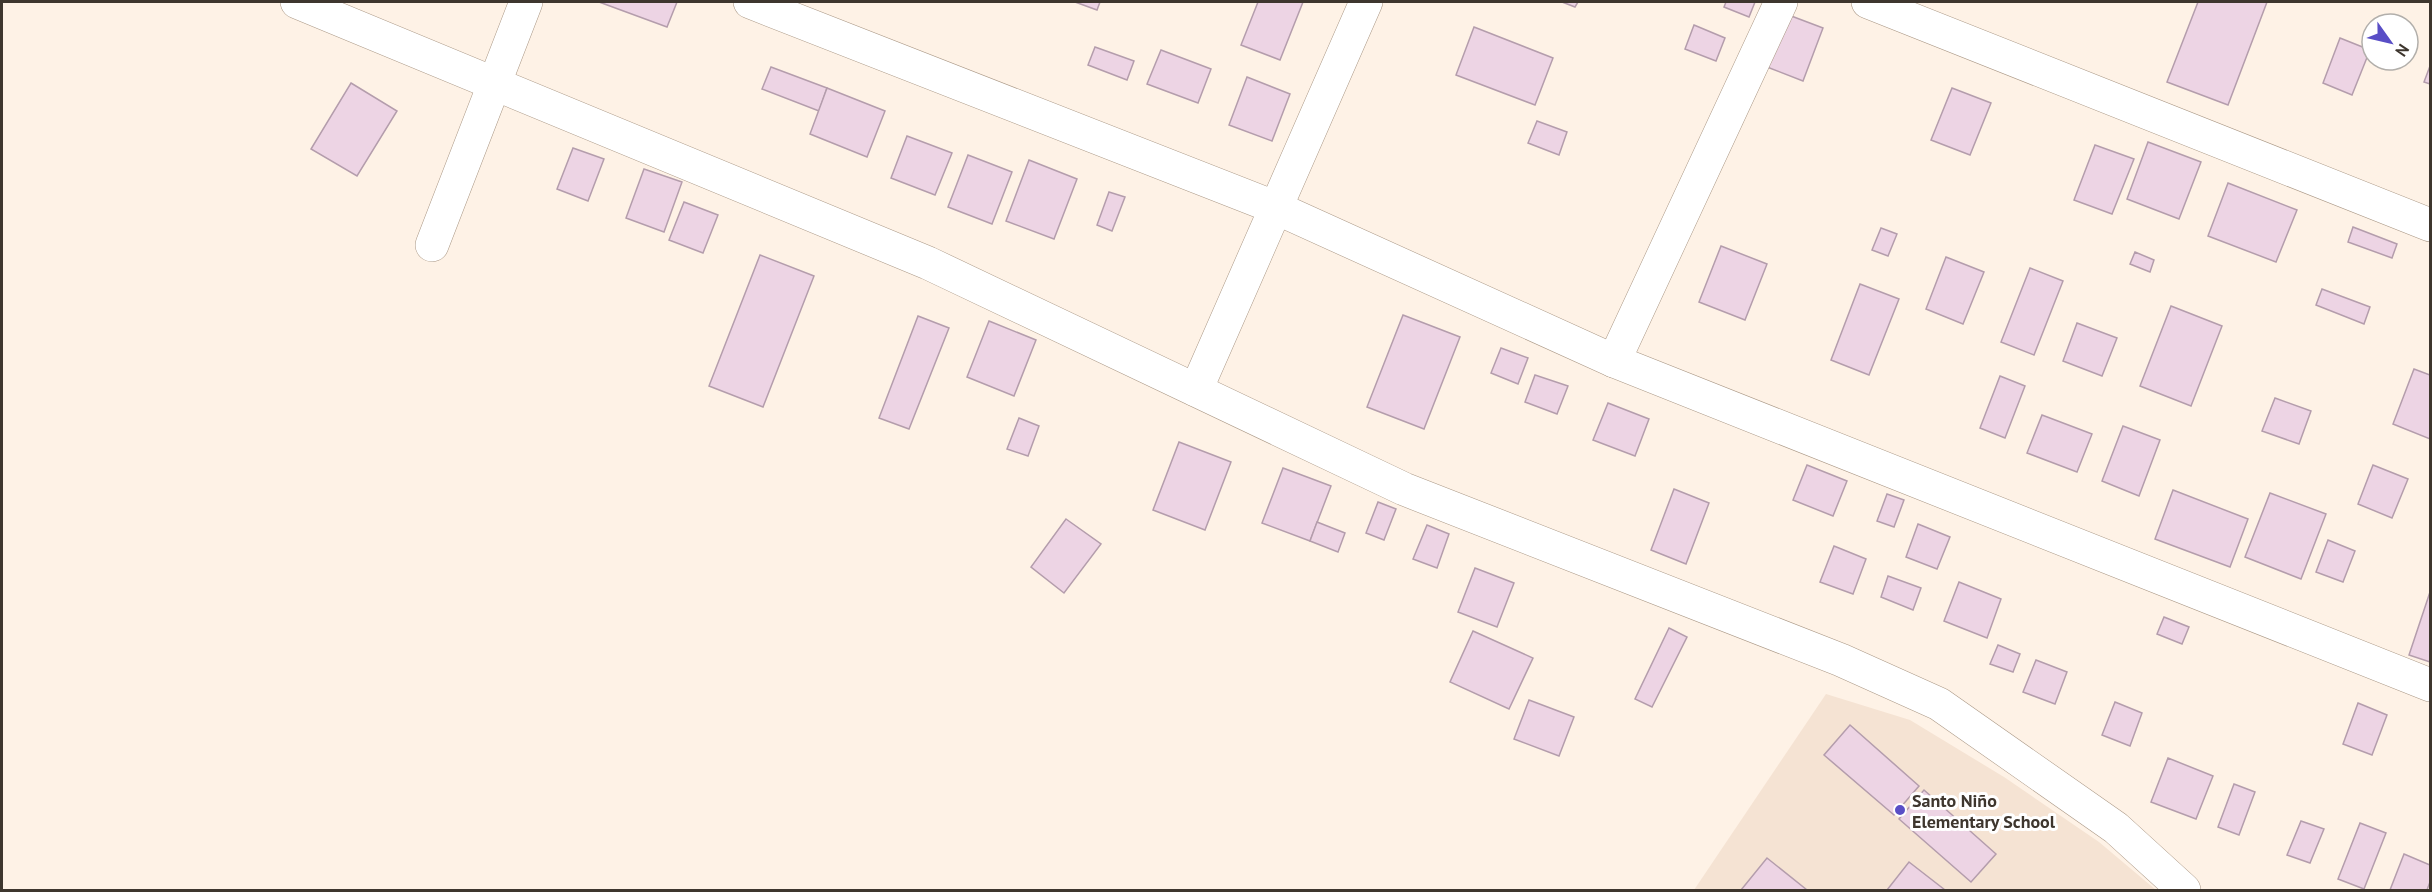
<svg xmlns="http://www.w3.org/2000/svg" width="2432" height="892" font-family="'PT Sans',sans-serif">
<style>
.education{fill:#f5e3d3}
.building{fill:#edd4e4;stroke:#b49dac;stroke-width:1.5}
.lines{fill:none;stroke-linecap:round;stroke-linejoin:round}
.minor-casing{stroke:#ab9987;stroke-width:34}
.minor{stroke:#fff;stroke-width:33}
.poi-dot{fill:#594ec6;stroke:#fff;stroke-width:2}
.labels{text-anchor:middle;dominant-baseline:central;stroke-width:6;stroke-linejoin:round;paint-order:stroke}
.poi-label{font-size:18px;font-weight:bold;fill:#3e362e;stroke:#fff;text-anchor:start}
</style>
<rect width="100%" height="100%" fill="#fef2e6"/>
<path class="education" d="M 1826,694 L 1910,720 L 2004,777 L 2099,842 L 2156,890 L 1694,890 Z"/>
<g class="building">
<path d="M 599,2 L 677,2 L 667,27 Z"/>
<path d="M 1075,2 L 1100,2 L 1097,10 Z"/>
<path d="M 1258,2 L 1303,2 L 1280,60 L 1241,45 Z"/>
<path d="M 1562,2 L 1578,2 L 1575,7 Z"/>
<path d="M 1726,2 L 1755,2 L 1749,17 L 1724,7 Z"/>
<path d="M 2198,2 L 2267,2 L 2228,105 L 2167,82 Z"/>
<path d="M 1786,14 L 1823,28 L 1803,81 L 1767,67 Z"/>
<path d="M 1694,25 L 1725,38 L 1716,61 L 1685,49 Z"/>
<path d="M 1474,27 L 1553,58 L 1535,105 L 1456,75 Z"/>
<path d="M 2340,38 L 2370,50 L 2352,95 L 2323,83 Z"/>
<path d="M 1095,47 L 1134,61 L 1127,80 L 1088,65 Z"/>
<path d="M 1161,50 L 1211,69 L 1198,103 L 1147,84 Z"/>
<path d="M 2430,66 L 2430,84 L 2424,82 Z"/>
<path d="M 771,67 L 827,88 L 819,111 L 762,89 Z"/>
<path d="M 1247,77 L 1290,94 L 1272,141 L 1229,125 Z"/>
<path d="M 351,83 L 397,111 L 357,176 L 311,149 Z"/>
<path d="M 827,88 L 885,111 L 867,157 L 810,134 Z"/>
<path d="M 1952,88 L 1991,103 L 1970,155 L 1931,140 Z"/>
<path d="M 1537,121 L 1567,132 L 1559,155 L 1528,143 Z"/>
<path d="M 907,136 L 952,153 L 935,195 L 891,178 Z"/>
<path d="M 2148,142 L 2201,162 L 2179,219 L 2127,199 Z"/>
<path d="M 2095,145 L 2134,159 L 2112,214 L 2074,200 Z"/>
<path d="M 573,148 L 604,159 L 588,201 L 557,189 Z"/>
<path d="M 968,155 L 1012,172 L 992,224 L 948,207 Z"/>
<path d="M 1029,160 L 1077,179 L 1054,239 L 1006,221 Z"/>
<path d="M 644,169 L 682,182 L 664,232 L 626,218 Z"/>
<path d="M 2228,183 L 2297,210 L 2276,262 L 2208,236 Z"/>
<path d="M 1109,192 L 1125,197 L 1112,231 L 1097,225 Z"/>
<path d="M 684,202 L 718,215 L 703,253 L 669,240 Z"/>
<path d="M 2353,227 L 2397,244 L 2392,258 L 2348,242 Z"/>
<path d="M 1881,228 L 1897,234 L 1888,256 L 1872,250 Z"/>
<path d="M 1721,246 L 1767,264 L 1745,320 L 1699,302 Z"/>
<path d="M 2135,252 L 2154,260 L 2150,272 L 2130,264 Z"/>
<path d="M 760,255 L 814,276 L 763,407 L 709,386 Z"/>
<path d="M 1946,257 L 1984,272 L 1963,324 L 1926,309 Z"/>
<path d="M 2030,268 L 2063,281 L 2034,355 L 2001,342 Z"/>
<path d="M 1860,284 L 1899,299 L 1869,375 L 1831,360 Z"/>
<path d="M 2322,289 L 2370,307 L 2364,324 L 2316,305 Z"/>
<path d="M 2171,306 L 2222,326 L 2191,406 L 2140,386 Z"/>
<path d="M 1403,315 L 1460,337 L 1424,429 L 1367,407 Z"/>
<path d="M 918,316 L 949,328 L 909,429 L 879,418 Z"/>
<path d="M 989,321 L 1036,340 L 1014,396 L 967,377 Z"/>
<path d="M 2077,323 L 2117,338 L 2102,376 L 2063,361 Z"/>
<path d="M 1501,348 L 1528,358 L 1518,384 L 1491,373 Z"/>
<path d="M 2414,369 L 2430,375 L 2430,439 L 2393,424 Z"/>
<path d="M 1535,375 L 1568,386 L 1557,414 L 1525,402 Z"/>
<path d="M 2000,376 L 2025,386 L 2005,438 L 1980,428 Z"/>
<path d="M 2275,398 L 2311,411 L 2299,444 L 2262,431 Z"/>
<path d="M 1608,403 L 1649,419 L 1635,456 L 1593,440 Z"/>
<path d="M 2042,415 L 2092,434 L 2077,472 L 2027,453 Z"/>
<path d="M 1019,418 L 1039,426 L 1028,456 L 1007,449 Z"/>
<path d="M 2123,426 L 2160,440 L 2139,496 L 2102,481 Z"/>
<path d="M 1179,442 L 1231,462 L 1205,530 L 1153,510 Z"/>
<path d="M 1807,465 L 1847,481 L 1833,516 L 1793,500 Z"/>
<path d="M 2373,465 L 2408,479 L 2392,518 L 2358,504 Z"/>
<path d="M 1283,468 L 1331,486 L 1310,541 L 1262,523 Z"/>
<path d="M 1674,489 L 1709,503 L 1686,564 L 1651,550 Z"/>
<path d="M 2173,490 L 2248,519 L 2230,567 L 2155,539 Z"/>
<path d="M 2270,493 L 2326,514 L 2301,579 L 2245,557 Z"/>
<path d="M 1887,494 L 1904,500 L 1894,527 L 1877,521 Z"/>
<path d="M 1378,502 L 1396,509 L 1384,540 L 1366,533 Z"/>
<path d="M 1066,519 L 1101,544 L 1064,593 L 1031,567 Z"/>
<path d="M 1317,522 L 1345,533 L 1338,552 L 1310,541 Z"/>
<path d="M 1918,524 L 1950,537 L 1937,569 L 1906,557 Z"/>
<path d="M 1427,525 L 1449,534 L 1437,568 L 1413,559 Z"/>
<path d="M 2328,540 L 2355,551 L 2343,582 L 2316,572 Z"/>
<path d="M 1834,546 L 1866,559 L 1853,594 L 1820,582 Z"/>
<path d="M 1475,568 L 1514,583 L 1497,627 L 1458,612 Z"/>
<path d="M 1888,576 L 1921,588 L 1913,610 L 1881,597 Z"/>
<path d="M 1959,582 L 2001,599 L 1987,638 L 1944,621 Z"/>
<path d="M 2430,592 L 2430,662 L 2409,655 Z"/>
<path d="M 2164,617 L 2189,627 L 2182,644 L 2157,634 Z"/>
<path d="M 1669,628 L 1687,637 L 1652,707 L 1635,699 Z"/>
<path d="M 1473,631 L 1533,658 L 1509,709 L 1450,682 Z"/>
<path d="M 1998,645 L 2020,654 L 2013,672 L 1990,664 Z"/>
<path d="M 2036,660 L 2067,672 L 2055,704 L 2023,692 Z"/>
<path d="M 1529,700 L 1574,717 L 1559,756 L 1514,739 Z"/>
<path d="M 2115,702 L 2142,713 L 2130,746 L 2102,735 Z"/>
<path d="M 2358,703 L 2387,715 L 2372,755 L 2343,744 Z"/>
<path d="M 1850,725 L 1919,786 L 1894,815 L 1824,755 Z"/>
<path d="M 2168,758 L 2213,776 L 2196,819 L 2151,802 Z"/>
<path d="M 2234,784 L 2255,792 L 2239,835 L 2218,827 Z"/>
<path d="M 1924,790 L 1996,854 L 1971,882 L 1899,819 Z"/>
<path d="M 2301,821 L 2324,829 L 2310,863 L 2287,855 Z"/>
<path d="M 2360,823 L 2386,833 L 2364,889 L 2338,879 Z"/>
<path d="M 2404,854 L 2430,865 L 2430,882 L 2427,890 L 2390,890 Z"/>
<path d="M 1767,858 L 1807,890 L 1741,890 Z"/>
<path d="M 1909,862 L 1945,890 L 1887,890 Z"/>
</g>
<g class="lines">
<defs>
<g id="minor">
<path d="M 297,2 L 928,263 L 1404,489 L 1841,660 L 1939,704 L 2116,828 L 2184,890"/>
<path d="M 750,2 L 1274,207 L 1614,361 L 2430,685"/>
<path d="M 1868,2 L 2430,225"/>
<path d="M 432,245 L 526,2"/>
<path d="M 1614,361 L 1781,2"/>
<path d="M 1196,390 L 1366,2"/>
</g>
</defs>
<use href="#minor" class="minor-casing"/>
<use href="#minor" class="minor"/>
</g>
<circle class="poi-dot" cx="1900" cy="810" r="6"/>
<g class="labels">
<g class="poi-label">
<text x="1912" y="800">Santo Niño<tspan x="1912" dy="21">Elementary School</tspan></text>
</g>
</g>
<rect width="2432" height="892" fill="none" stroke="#3e362e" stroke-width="6"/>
<g transform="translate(2390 42) rotate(124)"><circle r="28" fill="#ffffff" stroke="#b2afab" stroke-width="1.5"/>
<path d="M0-4.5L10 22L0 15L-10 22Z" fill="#594ec6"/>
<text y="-9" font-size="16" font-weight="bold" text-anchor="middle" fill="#3e362e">N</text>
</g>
</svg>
